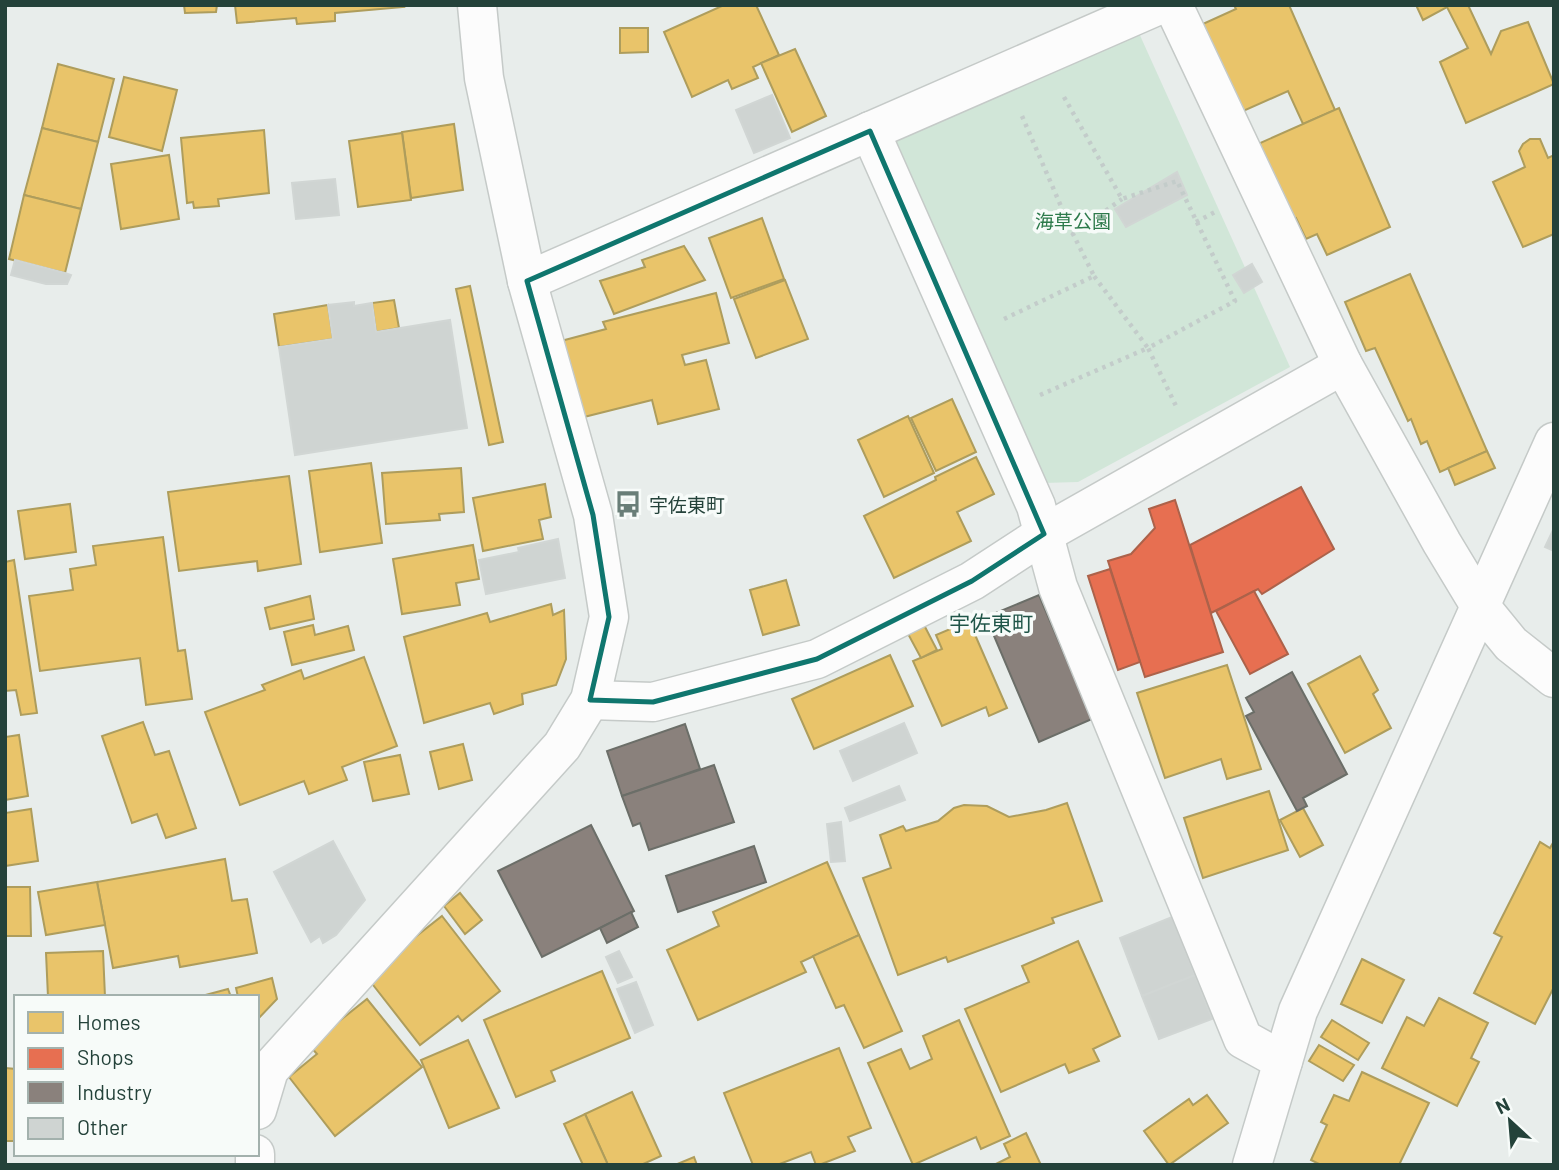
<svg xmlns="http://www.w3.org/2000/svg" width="1559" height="1170" font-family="Barlow,'Noto Sans JP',sans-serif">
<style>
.green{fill:#d1e6d8}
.homes{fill:#e9c46a;stroke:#ae9d5c;stroke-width:2}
.shops{fill:#e76f51;stroke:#ac624a;stroke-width:2}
.industry{fill:#8a817c;stroke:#6b6e68;stroke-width:2}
.building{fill:#cfd4d2;stroke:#d1d6d4;stroke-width:2}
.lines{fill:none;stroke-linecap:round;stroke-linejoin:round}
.minor-casing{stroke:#c5cac8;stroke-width:41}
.path{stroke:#c3ccca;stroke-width:4.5;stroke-dasharray:3.5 5;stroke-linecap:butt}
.minor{stroke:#fcfcfc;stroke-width:38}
.marked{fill:none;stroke:#0f766e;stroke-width:5;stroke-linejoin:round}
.labels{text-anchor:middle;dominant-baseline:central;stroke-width:7;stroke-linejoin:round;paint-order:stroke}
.park-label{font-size:19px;fill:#2d7a4b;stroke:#f7fbf9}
.poi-label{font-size:19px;fill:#24423a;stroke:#f7fbf9;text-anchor:start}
.neighbourhood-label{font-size:21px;fill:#1f5548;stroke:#f7fbf9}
</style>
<rect width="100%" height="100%" fill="#e8edeb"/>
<path class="green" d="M 1138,31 L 1290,367 L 1078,482 L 1043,483 L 887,145 L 1008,86 Z"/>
<g class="homes">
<path d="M 184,5 L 217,5 L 216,12 L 185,13 Z"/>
<path d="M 235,5 L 403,5 L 404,7 L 335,13 L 335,21 L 297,24 L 296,18 L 237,23 Z"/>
<path d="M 724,5 L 756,5 L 779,55 L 753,67 L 758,78 L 732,89 L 728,80 L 692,97 L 664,32 Z"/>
<path d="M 1234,5 L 1289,5 L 1335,110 L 1303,124 L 1288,91 L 1232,116 L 1194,28 L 1236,9 Z"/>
<path d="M 1416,5 L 1468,5 L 1491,54 L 1501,31 L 1528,22 L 1554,84 L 1466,123 L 1440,62 L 1468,48 L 1447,7 L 1423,20 Z"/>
<path d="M 620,28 L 648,28 L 648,52 L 620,53 Z"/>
<path d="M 795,49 L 826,116 L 792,132 L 761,63 Z"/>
<path d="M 58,64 L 114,79 L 98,142 L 42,128 Z"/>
<path d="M 124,77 L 177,90 L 162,151 L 109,137 Z"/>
<path d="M 1339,108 L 1390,227 L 1327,255 L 1317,234 L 1306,239 L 1296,218 L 1291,220 L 1258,144 Z"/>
<path d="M 454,124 L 463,190 L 411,198 L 402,132 Z"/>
<path d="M 42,128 L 98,142 L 81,209 L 24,195 Z"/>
<path d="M 264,130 L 269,193 L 218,199 L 219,206 L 194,208 L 193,202 L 187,203 L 181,138 Z"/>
<path d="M 402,133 L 411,200 L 358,207 L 349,141 Z"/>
<path d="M 1530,139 L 1540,139 L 1548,158 L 1554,155 L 1554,234 L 1523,247 L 1493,182 L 1525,167 L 1519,151 L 1523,144 Z"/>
<path d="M 169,155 L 179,219 L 121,229 L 111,164 Z"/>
<path d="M 24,195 L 81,209 L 65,273 L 9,259 Z"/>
<path d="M 762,218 L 784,279 L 731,298 L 709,238 Z"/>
<path d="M 684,246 L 705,280 L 614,314 L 600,281 L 645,267 L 642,260 Z"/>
<path d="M 1410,274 L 1487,451 L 1440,472 L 1427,441 L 1421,444 L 1411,419 L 1408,421 L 1375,348 L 1366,351 L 1345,302 Z"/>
<path d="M 785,280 L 808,339 L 756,358 L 734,299 Z"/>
<path d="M 470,286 L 503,442 L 489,445 L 456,289 Z"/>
<path d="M 716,293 L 729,343 L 682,355 L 685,365 L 706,360 L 719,409 L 658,424 L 652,400 L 580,418 L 561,341 L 606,329 L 603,322 Z"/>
<path d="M 394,300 L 399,328 L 376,332 L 372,303 Z"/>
<path d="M 328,305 L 333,339 L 279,347 L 274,314 Z"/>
<path d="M 952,399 L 976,452 L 936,471 L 911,418 Z"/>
<path d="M 908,416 L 934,473 L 884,497 L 858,440 Z"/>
<path d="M 1487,451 L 1495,468 L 1455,485 L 1448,468 Z"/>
<path d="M 976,457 L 994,494 L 957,512 L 971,541 L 894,578 L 864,516 L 936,480 L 935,477 Z"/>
<path d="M 371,463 L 382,543 L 320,552 L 309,471 Z"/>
<path d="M 461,468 L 464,512 L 439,514 L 440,520 L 386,524 L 382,473 Z"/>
<path d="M 289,476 L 301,564 L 258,571 L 257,561 L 179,571 L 168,492 Z"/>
<path d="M 545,484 L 551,517 L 539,520 L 543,539 L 483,551 L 473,498 Z"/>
<path d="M 70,504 L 76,552 L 25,559 L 18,511 Z"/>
<path d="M 163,537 L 178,651 L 185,650 L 192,699 L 146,705 L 140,658 L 40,671 L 29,596 L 73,590 L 70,569 L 96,565 L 93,546 Z"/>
<path d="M 473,545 L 479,579 L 456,583 L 460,605 L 402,614 L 393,559 Z"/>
<path d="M 14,560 L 37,713 L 21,715 L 16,690 L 5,691 L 5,562 Z"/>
<path d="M 786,580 L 799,625 L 763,635 L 750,590 Z"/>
<path d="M 310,596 L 314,619 L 270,629 L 265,608 Z"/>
<path d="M 551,604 L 553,615 L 564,610 L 566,659 L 556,685 L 522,694 L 523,704 L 494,714 L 490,703 L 424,723 L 404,637 L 487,613 L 490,622 Z"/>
<path d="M 969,621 L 1007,708 L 989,716 L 986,707 L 942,726 L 913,661 L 942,649 L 936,635 Z"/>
<path d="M 923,623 L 937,650 L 921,658 L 907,632 Z"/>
<path d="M 313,625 L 315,635 L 348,626 L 354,650 L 292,665 L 284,632 Z"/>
<path d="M 890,655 L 913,706 L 814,749 L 792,699 Z"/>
<path d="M 1360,656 L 1378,690 L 1373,694 L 1391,728 L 1345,753 L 1308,684 Z"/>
<path d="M 364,657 L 397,746 L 342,767 L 347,780 L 309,794 L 304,781 L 240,805 L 205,712 L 265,690 L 262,685 L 301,670 L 304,679 Z"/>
<path d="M 1227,665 L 1261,769 L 1227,779 L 1221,759 L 1165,778 L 1137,693 Z"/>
<path d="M 143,722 L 155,755 L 169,751 L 196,828 L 166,838 L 157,814 L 132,823 L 102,736 Z"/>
<path d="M 19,735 L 28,796 L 5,800 L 5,737 Z"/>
<path d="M 463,744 L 472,780 L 439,789 L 430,752 Z"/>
<path d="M 400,755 L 409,794 L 373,801 L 364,762 Z"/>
<path d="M 1269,791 L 1288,850 L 1203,878 L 1184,818 Z"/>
<path d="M 1067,803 L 1102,901 L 1052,918 L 1054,923 L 948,962 L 946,957 L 898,975 L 863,878 L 891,868 L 880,835 L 903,826 L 906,831 L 938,821 L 954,808 L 964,805 L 987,806 L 1009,817 L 1046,810 Z"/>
<path d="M 1303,808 L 1323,845 L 1300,857 L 1280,820 Z"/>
<path d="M 31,809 L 38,861 L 5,866 L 5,813 Z"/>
<path d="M 1554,841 L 1554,987 L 1535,1024 L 1474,993 L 1502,937 L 1494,933 L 1540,842 L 1550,848 Z"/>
<path d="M 225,859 L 232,901 L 247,899 L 257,953 L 180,967 L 178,956 L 113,968 L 97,882 Z"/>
<path d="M 827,862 L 859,935 L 801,962 L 806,972 L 698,1020 L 667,950 L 719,926 L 713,912 Z"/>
<path d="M 97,882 L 105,925 L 46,935 L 38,892 Z"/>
<path d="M 5,887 L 30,887 L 31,936 L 5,936 Z"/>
<path d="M 460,893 L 482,920 L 465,934 L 444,906 Z"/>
<path d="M 442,916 L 500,991 L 462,1021 L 458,1016 L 420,1045 L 370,981 L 381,964 Z"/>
<path d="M 859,935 L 902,1031 L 864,1048 L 844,1005 L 836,1008 L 813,956 Z"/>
<path d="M 1078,941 L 1120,1036 L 1093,1049 L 1099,1061 L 1069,1073 L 1065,1064 L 1001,1092 L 965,1009 L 1029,982 L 1022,966 Z"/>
<path d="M 103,951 L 105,997 L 48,997 L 46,953 Z"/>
<path d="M 1362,959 L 1404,980 L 1382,1023 L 1341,1004 Z"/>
<path d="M 602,971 L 630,1038 L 551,1071 L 555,1081 L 516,1097 L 484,1020 Z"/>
<path d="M 272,978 L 277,999 L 257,1020 L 257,997 L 238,997 L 236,988 Z"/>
<path d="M 228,989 L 231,997 L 198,997 Z"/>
<path d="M 1439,998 L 1488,1023 L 1471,1058 L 1479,1062 L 1457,1106 L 1382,1068 L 1407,1017 L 1424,1026 Z"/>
<path d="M 367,999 L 422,1067 L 335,1136 L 289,1077 L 317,1054 L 309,1045 Z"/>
<path d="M 959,1020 L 1010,1136 L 981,1149 L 976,1137 L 913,1165 L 868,1063 L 901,1049 L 910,1069 L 932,1059 L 923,1036 Z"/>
<path d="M 1332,1020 L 1369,1043 L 1358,1060 L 1321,1037 Z"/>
<path d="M 468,1040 L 499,1108 L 449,1128 L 421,1060 Z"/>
<path d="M 1319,1045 L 1354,1065 L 1343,1081 L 1309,1061 Z"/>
<path d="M 839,1048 L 871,1128 L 848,1137 L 855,1151 L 819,1165 L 816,1165 L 811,1152 L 777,1165 L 753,1165 L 724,1093 Z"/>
<path d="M 5,1068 L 16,1069 L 16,1141 L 5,1141 Z"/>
<path d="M 1362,1072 L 1429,1103 L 1399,1165 L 1321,1165 L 1311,1160 L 1327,1125 L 1321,1122 L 1334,1095 L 1349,1101 Z"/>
<path d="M 632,1092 L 661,1156 L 641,1165 L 608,1165 L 585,1114 Z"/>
<path d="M 1207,1095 L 1228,1123 L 1169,1165 L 1144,1131 L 1189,1099 L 1193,1105 Z"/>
<path d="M 585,1114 L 608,1165 L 583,1165 L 564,1124 Z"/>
<path d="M 1026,1133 L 1041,1165 L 994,1165 L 1010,1157 L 1004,1144 Z"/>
<path d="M 694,1157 L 697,1165 L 675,1165 Z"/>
</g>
<g class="shops">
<path d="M 1301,487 L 1334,549 L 1262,594 L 1258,589 L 1211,613 L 1190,545 Z"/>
<path d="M 1175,500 L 1223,652 L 1145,677 L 1108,561 L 1131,554 L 1155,528 L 1149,509 Z"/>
<path d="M 1110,569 L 1140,662 L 1118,670 L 1088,576 Z"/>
<path d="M 1254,591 L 1288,654 L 1250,674 L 1216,611 Z"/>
</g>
<g class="industry">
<path d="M 1039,595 L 1092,719 L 1039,742 L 986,617 Z"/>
<path d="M 1292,672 L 1347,774 L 1303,798 L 1307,806 L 1297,811 L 1246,716 L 1254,712 L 1246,698 Z"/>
<path d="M 685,724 L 700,769 L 622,796 L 607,751 Z"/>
<path d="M 714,765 L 734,822 L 649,850 L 640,823 L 633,826 L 622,796 Z"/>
<path d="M 591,825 L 634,911 L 542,957 L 498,871 Z"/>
<path d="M 754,846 L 766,882 L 678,912 L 666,876 Z"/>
<path d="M 631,912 L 638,927 L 607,943 L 600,928 Z"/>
</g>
<g class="building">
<path d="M 772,95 L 790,138 L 754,153 L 736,110 Z"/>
<path d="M 1177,172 L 1187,195 L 1126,227 L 1115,209 Z"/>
<path d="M 335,179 L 339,215 L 296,219 L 292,183 Z"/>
<path d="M 15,260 L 65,273 L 71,275 L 67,284 L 46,284 L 11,275 Z"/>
<path d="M 1252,264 L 1262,282 L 1244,293 L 1233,275 Z"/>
<path d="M 354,302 L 354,306 L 372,303 L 376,332 L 450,320 L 467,428 L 295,455 L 279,347 L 333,339 L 328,305 Z"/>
<path d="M 1554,528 L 1554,551 L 1545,547 Z"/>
<path d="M 558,539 L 565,578 L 486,594 L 479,560 L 519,552 L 518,548 Z"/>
<path d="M 904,723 L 917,753 L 853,781 L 840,751 Z"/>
<path d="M 899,786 L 905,800 L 850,821 L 845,808 Z"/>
<path d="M 841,822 L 845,861 L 831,862 L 827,824 Z"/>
<path d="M 333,841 L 365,900 L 336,935 L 323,943 L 320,936 L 311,942 L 274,872 Z"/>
<path d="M 1172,917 L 1195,975 L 1142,996 L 1120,938 Z"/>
<path d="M 619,951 L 632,977 L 618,983 L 606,957 Z"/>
<path d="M 1195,975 L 1212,1019 L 1159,1039 L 1142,996 Z"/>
<path d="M 636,982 L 653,1025 L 635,1033 L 617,989 Z"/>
</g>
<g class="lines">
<defs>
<g id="minor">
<path d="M 1173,5 L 1343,365 L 1442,543 L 1480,606 L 1511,644 L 1554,678"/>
<path d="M 870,131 L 1036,506 L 1058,587 L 1243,1039 L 1283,1061"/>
<path d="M 527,281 L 1159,5"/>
<path d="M 590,700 L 653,702 L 817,659 L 972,581 L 1044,534 L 1343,365"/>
<path d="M 257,1110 L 269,1070 L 562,746 L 590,700 L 609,617 L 593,515 L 527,281 L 484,78 L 477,5"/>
<path d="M 255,1154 L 255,1165"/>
<path d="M 1252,1165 L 1298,1011 L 1554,442"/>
</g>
</defs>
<use href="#minor" class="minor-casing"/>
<g class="path">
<path d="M 1064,97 L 1122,199 L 1177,181 L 1235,301 L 1148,348 L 1176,406"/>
<path d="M 1022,116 L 1073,234"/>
<path d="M 1196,222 L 1217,211"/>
<path d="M 1004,319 L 1094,276 L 1073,234 L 1122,199"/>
<path d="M 1040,395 L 1148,348 L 1094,276"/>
</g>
<use href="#minor" class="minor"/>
</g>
<path class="marked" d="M 870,131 L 1044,534 L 972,581 L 817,659 L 653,702 L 590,700 L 609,617 L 593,515 L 527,281 Z"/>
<defs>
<symbol id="bus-bare" viewBox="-9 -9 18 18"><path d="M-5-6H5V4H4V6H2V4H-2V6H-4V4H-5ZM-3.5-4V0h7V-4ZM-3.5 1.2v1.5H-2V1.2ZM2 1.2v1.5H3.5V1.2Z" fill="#697e78" stroke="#f7fbf9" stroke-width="2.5" paint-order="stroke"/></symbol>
</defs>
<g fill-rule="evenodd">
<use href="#bus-bare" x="609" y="485" width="38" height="38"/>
</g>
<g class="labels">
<g class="park-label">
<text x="1073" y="220">海草公園</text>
</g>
<g class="poi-label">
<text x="649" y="504">宇佐東町</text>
</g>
<g class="neighbourhood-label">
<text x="991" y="622">宇佐東町</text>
</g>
</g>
<rect width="1559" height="1170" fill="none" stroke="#24423a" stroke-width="14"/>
<rect x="14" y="995" width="245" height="161" fill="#f7fbf9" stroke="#a3b1ad" stroke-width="2"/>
<rect x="28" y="1012" width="35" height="21" fill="#e9c46a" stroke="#a3b1ad" stroke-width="2"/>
<text x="77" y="1030" font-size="21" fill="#24423a">Homes</text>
<rect x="28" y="1048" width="35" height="21" fill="#e76f51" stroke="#a3b1ad" stroke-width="2"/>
<text x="77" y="1065" font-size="21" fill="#24423a">Shops</text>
<rect x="28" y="1082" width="35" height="21" fill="#8a817c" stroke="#a3b1ad" stroke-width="2"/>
<text x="77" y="1100" font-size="21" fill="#24423a">Industry</text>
<rect x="28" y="1118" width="35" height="21" fill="#cfd4d2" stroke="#a3b1ad" stroke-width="2"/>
<text x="77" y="1135" font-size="21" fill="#24423a">Other</text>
<g transform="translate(1510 1121) rotate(334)" stroke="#f7fbf9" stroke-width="5" paint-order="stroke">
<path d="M0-5L12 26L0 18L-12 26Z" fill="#24423a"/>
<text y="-10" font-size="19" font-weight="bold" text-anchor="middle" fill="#24423a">N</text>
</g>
</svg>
